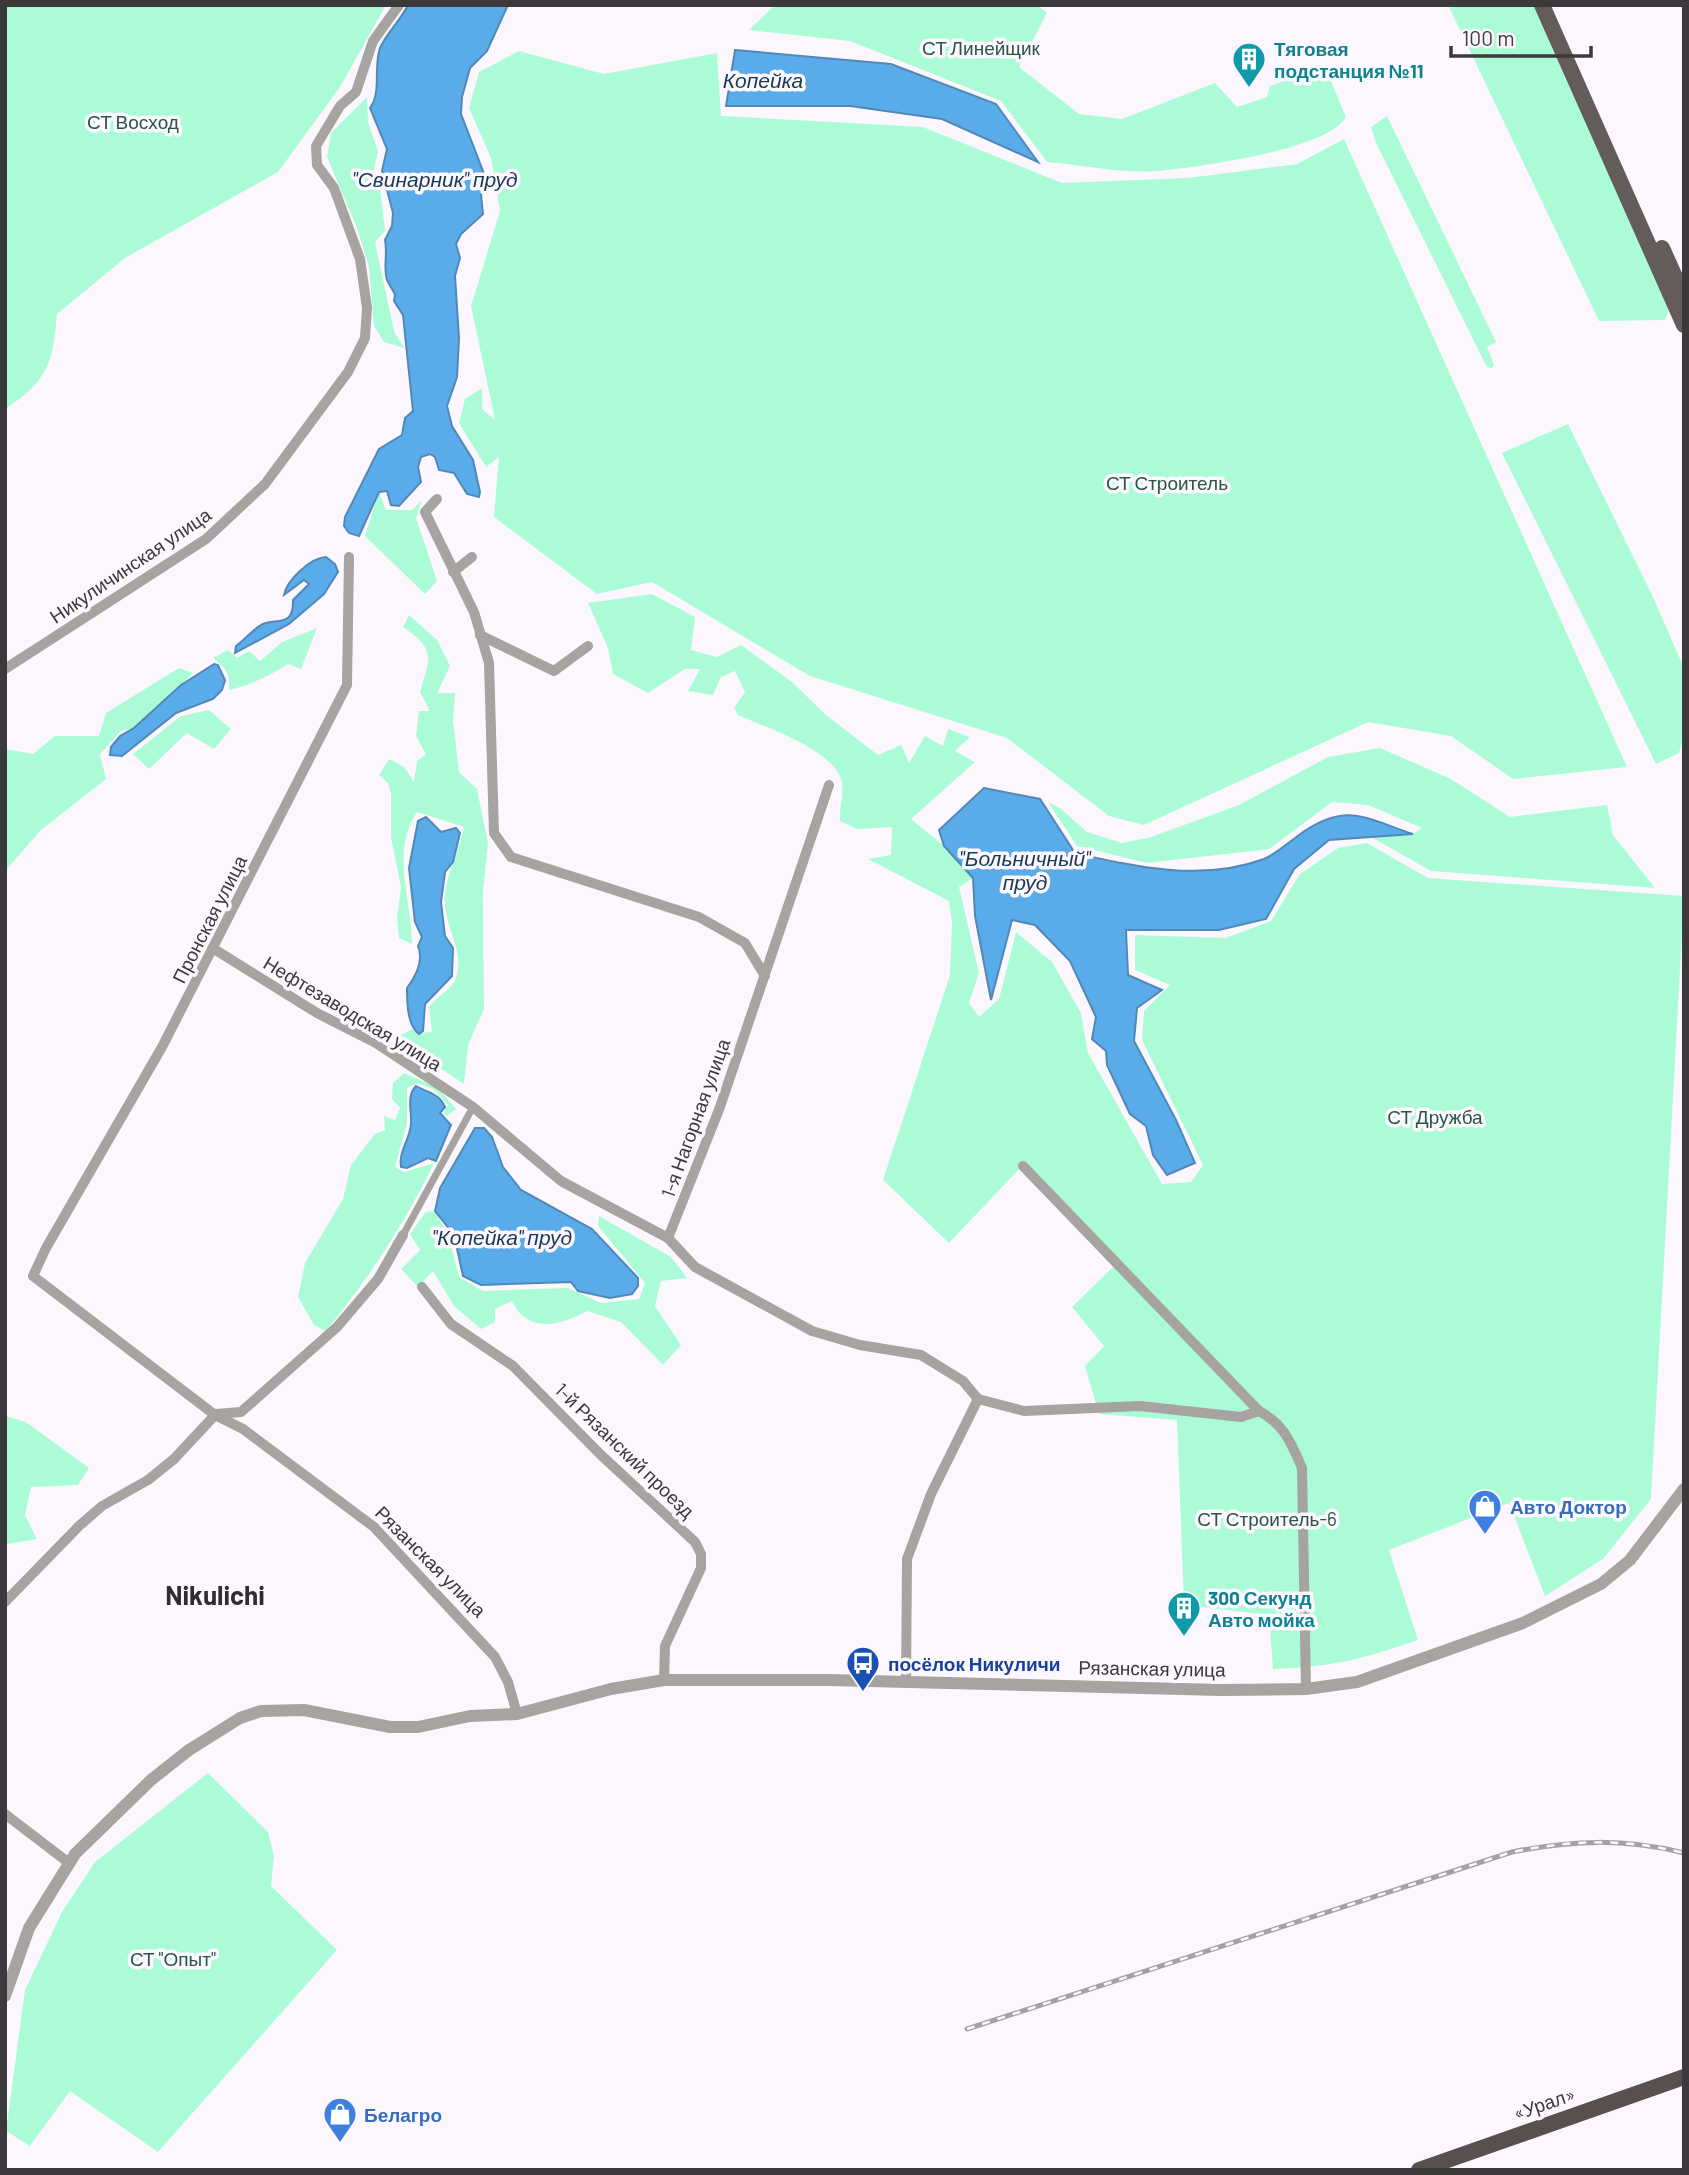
<svg xmlns="http://www.w3.org/2000/svg" width="1689" height="2175" font-family="Barlow,sans-serif">
<style>
.green{fill:#abfcd6}
.water{fill:#59abea;stroke:#5089b6;stroke-width:2}
.lines{fill:none;stroke-linecap:round;stroke-linejoin:round}
.pedestrian{stroke:#a6a3a1;stroke-width:7}
.minor{stroke:#a6a3a1;stroke-width:10}
.tertiary{stroke:#a6a3a1;stroke-width:12}
.primary{stroke:#635c5a;stroke-width:16}
.trunk{stroke:#57504e;stroke-width:16}
.rail-casing{stroke:#a4a1a6;stroke-width:5}
.rail{stroke:#fcf7fe;stroke-width:2.5;stroke-dasharray:8;stroke-linecap:butt}
.labels{text-anchor:middle;dominant-baseline:central;stroke-width:7;stroke-linejoin:round;paint-order:stroke}
.park-label{font-size:19px;fill:#295743;stroke:#fcf7fe}
.culture-label{font-size:19px;font-weight:bold;fill:#0d838f;stroke:#fcf7fe;text-anchor:start}
.street-label{font-size:19px;fill:#3b393c;stroke:#fcf7fe}
.shop-label{font-size:19px;font-weight:bold;fill:#366cbe;stroke:#fcf7fe;text-anchor:start}
.transit-label{font-size:19px;font-weight:bold;fill:#164399;stroke:#fcf7fe;text-anchor:start}
.water-label{font-size:21px;font-style:italic;fill:#173953;stroke:#fcf7fe}
.district-label{font-size:26px;font-weight:bold;fill:#302c31;stroke:#fcf7fe}
</style>
<rect width="100%" height="100%" fill="#fcf7fe"/>
<g class="green">
<path d="M 5,5 L 386,5 L 340,87 L 278,172 L 125,258 L 57,314 C 53,363 48,381 5,409 Z"/>
<path d="M 775,5 L 1037,5 L 1047,13 L 1019,67 L 1079,114 L 1122,119 L 1215,83 L 1237,107 L 1267,97 L 1270,86 L 1325,67 L 1346,117 C 1327,150 1199,167 1159,171 C 1124,174 1083,165 1047,162 L 1001,101 L 850,41 L 749,30 Z"/>
<path d="M 1448,5 L 1536,5 L 1670,307 L 1665,320 L 1599,321 Z"/>
<path d="M 519,51 L 604,74 L 717,53 L 721,116 L 923,127 L 1062,183 L 1188,178 L 1297,164 L 1344,139 L 1627,767 L 1513,779 L 1451,736 L 1368,722 L 1144,825 L 1109,816 L 1007,738 L 810,676 L 652,582 L 597,594 L 494,517 L 499,457 L 486,467 L 459,423 L 465,399 L 482,388 L 482,409 L 495,420 L 471,306 L 500,211 L 491,158 L 469,108 L 479,72 Z"/>
<path d="M 367,97 L 368,122 L 378,151 L 373,174 L 380,189 L 385,231 L 375,242 L 394,331 L 404,348 L 384,342 L 374,326 L 369,267 L 357,228 L 327,157 L 331,133 Z"/>
<path d="M 1387,116 L 1496,342 L 1487,347 L 1494,365 L 1492,368 L 1487,367 L 1473,339 L 1376,143 L 1371,127 Z"/>
<path d="M 1568,424 L 1653,597 L 1684,668 L 1684,735 L 1679,753 L 1656,764 L 1502,453 Z"/>
<path d="M 379,492 L 386,510 L 412,510 L 422,500 L 416,518 L 437,581 L 425,594 L 365,536 Z"/>
<path d="M 652,594 L 695,617 L 691,650 L 717,657 L 741,645 L 792,682 L 826,715 L 878,755 L 901,745 L 909,763 L 925,736 L 943,746 L 948,729 L 970,737 L 955,751 L 975,762 L 911,819 L 944,846 L 973,878 L 959,887 L 979,973 L 969,1003 L 979,1017 L 999,999 L 1016,932 L 1052,962 L 1081,1013 L 1088,1053 L 1162,1184 L 1191,1182 L 1203,1165 L 1142,1040 L 1144,1011 L 1170,985 L 1135,970 L 1135,935 L 1226,938 L 1271,921 L 1300,874 L 1338,848 L 1367,843 L 1428,878 L 1684,896 L 1651,1499 L 1603,1559 L 1545,1596 L 1509,1503 L 1389,1550 L 1418,1640 C 1363,1659 1332,1667 1273,1669 L 1269,1615 L 1184,1605 L 1177,1420 L 1099,1414 L 1085,1366 L 1104,1346 L 1072,1307 L 1116,1264 L 1021,1167 L 949,1243 L 883,1180 L 950,975 L 952,923 L 949,901 L 868,859 L 891,855 L 892,827 L 857,829 L 840,821 C 839,809 844,794 842,782 C 835,750 765,727 738,715 L 734,708 L 745,692 L 735,671 L 721,677 L 713,695 L 688,691 L 700,669 L 685,669 L 648,693 L 613,674 L 608,648 L 588,603 Z"/>
<path d="M 409,615 L 437,640 L 450,666 L 437,693 L 455,693 L 453,720 L 459,772 L 477,789 L 488,843 L 483,892 L 484,1009 L 468,1045 L 464,1084 L 395,1038 L 413,1029 L 419,1033 L 432,1032 L 429,1007 C 436,997 451,990 455,980 C 466,955 447,931 445,906 C 443,879 459,853 464,827 L 417,812 C 390,852 412,900 412,944 L 399,938 L 397,918 L 401,887 L 391,838 L 391,793 L 388,783 L 379,775 L 389,759 L 404,767 L 414,782 L 417,761 L 426,754 L 416,736 L 419,711 L 430,711 L 420,692 C 431,656 435,649 403,627 Z"/>
<path d="M 317,628 L 301,669 L 288,664 C 269,676 251,685 229,690 C 231,673 225,668 213,658 L 228,650 L 237,658 L 249,651 L 260,661 L 282,642 Z"/>
<path d="M 179,668 L 193,673 L 134,728 L 121,731 L 100,754 L 106,779 L 41,830 L 5,871 L 5,749 L 33,754 L 55,736 L 99,736 L 106,713 Z"/>
<path d="M 209,710 L 231,729 L 214,749 L 187,733 L 149,769 L 133,754 L 181,716 Z"/>
<path d="M 1380,748 L 1451,779 L 1510,817 L 1607,805 L 1613,835 L 1655,888 L 1431,871 L 1371,837 L 1413,834 L 1422,828 L 1368,805 L 1332,802 L 1269,849 L 1147,863 L 1077,846 L 1048,802 L 1060,808 L 1087,832 L 1122,843 L 1151,837 L 1239,805 L 1328,757 Z"/>
<path d="M 404,1073 L 438,1088 L 456,1109 L 447,1116 L 443,1114 L 448,1105 L 433,1089 L 418,1083 L 407,1088 L 407,1123 L 395,1167 L 404,1172 L 434,1163 C 405,1223 368,1279 326,1331 L 314,1325 L 298,1297 L 305,1263 L 343,1199 L 351,1165 L 375,1134 L 385,1130 L 384,1116 L 395,1120 L 400,1108 L 392,1099 L 393,1083 Z"/>
<path d="M 435,1211 L 448,1235 L 459,1277 L 483,1291 L 568,1288 L 601,1303 L 639,1299 L 645,1283 L 598,1226 L 599,1216 L 671,1257 L 687,1278 L 661,1281 L 655,1306 L 681,1345 L 663,1365 L 621,1322 L 587,1311 C 561,1325 528,1335 512,1301 L 495,1309 L 495,1322 L 481,1329 L 454,1306 L 433,1271 L 418,1287 L 401,1269 L 420,1250 L 410,1234 L 426,1212 Z"/>
<path d="M 5,1416 L 26,1422 L 89,1468 L 78,1485 L 31,1487 L 25,1515 L 37,1539 L 7,1544 Z"/>
<path d="M 208,1773 L 268,1832 L 274,1856 L 271,1886 L 337,1950 L 158,2152 L 70,2091 L 30,2146 L 6,2131 L 25,1990 L 62,1912 L 95,1862 Z"/>
</g>
<g class="water">
<path d="M 408,5 L 508,5 L 487,51 L 470,68 L 462,97 L 461,114 L 488,184 L 481,195 L 483,214 L 461,234 L 456,244 L 460,258 L 455,276 L 459,338 L 457,377 L 447,406 L 452,426 L 473,460 L 480,492 L 479,497 L 467,494 L 454,473 L 439,470 L 435,457 L 430,454 L 421,457 L 418,467 L 421,482 L 399,506 L 391,505 L 387,491 L 379,492 L 359,536 L 349,533 L 344,526 L 345,517 L 379,449 L 402,435 L 405,418 L 413,411 L 403,315 L 394,301 L 395,295 C 393,289 389,285 387,280 C 383,266 388,254 385,240 L 392,226 L 393,213 L 382,171 L 387,149 L 370,108 C 382,91 373,68 380,48 C 387,32 401,20 408,5 Z"/>
<path d="M 735,50 L 891,64 L 996,104 L 1038,162 L 942,119 L 850,106 L 726,106 Z"/>
<path d="M 326,557 L 335,564 L 338,572 L 324,594 L 289,624 L 235,653 L 236,646 C 245,640 254,628 263,624 C 276,618 294,628 293,600 L 309,584 L 304,580 L 284,595 C 287,580 310,558 326,557 Z"/>
<path d="M 214,664 L 218,665 L 225,680 L 222,690 L 213,699 L 176,713 L 122,756 L 110,755 L 111,747 L 120,736 L 134,728 L 181,685 Z"/>
<path d="M 984,788 L 1040,799 L 1075,853 C 1137,867 1202,882 1264,859 C 1276,854 1289,842 1299,835 C 1346,801 1364,818 1413,834 L 1329,840 L 1294,869 L 1266,919 L 1219,930 L 1126,930 L 1128,975 L 1162,990 L 1137,1008 L 1134,1041 L 1176,1120 L 1195,1163 L 1167,1175 L 1153,1155 L 1146,1126 L 1130,1114 L 1107,1065 L 1106,1051 L 1092,1039 L 1096,1017 L 1070,961 L 1035,925 L 1012,920 L 991,1000 L 975,916 L 973,878 L 944,846 L 939,830 Z"/>
<path d="M 426,817 L 441,832 L 456,828 L 460,833 L 453,862 L 445,872 L 441,902 L 445,936 L 453,948 L 452,976 L 425,1004 L 423,1031 L 419,1034 C 407,1025 407,1002 407,988 C 417,975 424,961 418,946 L 422,937 L 415,922 L 409,868 L 418,821 Z"/>
<path d="M 416,1086 C 428,1093 439,1093 445,1107 L 440,1113 L 451,1125 L 436,1161 L 428,1158 L 407,1168 L 401,1167 C 398,1153 410,1139 411,1124 C 412,1111 406,1096 416,1086 Z"/>
<path d="M 475,1128 L 484,1128 L 492,1137 L 503,1167 L 521,1190 L 592,1229 L 638,1278 L 638,1286 L 632,1294 L 610,1298 L 578,1291 L 571,1282 L 481,1285 L 463,1276 L 454,1235 L 435,1211 L 440,1188 Z"/>
</g>
<g class="lines">
<path class="pedestrian" d="M 403,1235 L 473,1107"/>
<g class="minor">
<path d="M 437,499 L 425,512 L 474,612 L 489,663 L 494,833 L 511,857 L 699,917 L 745,943 L 765,976"/>
<path d="M 349,557 L 347,685 L 162,1047 L 46,1248 L 33,1276 L 215,1415 L 243,1429 L 374,1527 L 495,1657 L 508,1682 L 517,1714"/>
<path d="M 453,572 L 472,557"/>
<path d="M 480,635 L 554,671 L 588,646"/>
<path d="M 5,669 L 206,539 L 265,484 L 348,372 L 365,338 L 367,308 L 360,259 L 334,188 L 317,165 L 316,146 L 340,106 L 356,92 L 373,41 L 399,5"/>
<path d="M 214,949 L 317,1013 L 376,1043 L 473,1107 L 561,1181 L 668,1238 L 695,1267 L 812,1331 L 860,1345 L 921,1355 L 963,1381 L 978,1399 L 1024,1411 L 1140,1406 L 1241,1417 L 1259,1411"/>
<path d="M 1023,1166 L 1259,1411 C 1284,1424 1291,1443 1302,1468 L 1306,1689"/>
<path d="M 668,1238 L 720,1107 L 829,785"/>
<path d="M 422,1287 L 451,1324 L 513,1366 L 601,1455 L 695,1542 L 701,1554 L 701,1568 L 665,1646 L 664,1680"/>
<path d="M 216,1414 L 241,1412 L 337,1327 L 378,1279 L 403,1235"/>
<path d="M 5,1602 L 79,1526 L 102,1506 L 148,1480 L 174,1459 L 215,1415"/>
<path d="M 906,1682 L 907,1559 L 931,1494 L 978,1399"/>
<path d="M 5,1814 L 69,1863"/>
</g>
<path class="tertiary" d="M 5,1996 L 29,1928 L 75,1854 L 151,1780 L 189,1750 L 240,1718 L 261,1711 L 304,1710 L 390,1727 L 418,1727 L 470,1716 L 517,1714 L 611,1689 L 664,1680 L 829,1680 L 1221,1690 L 1306,1689 L 1357,1682 L 1523,1623 L 1601,1584 L 1630,1560 L 1684,1489"/>
<g class="primary">
<path d="M 1542,5 L 1684,325"/>
<path d="M 1662,248 L 1684,297"/>
</g>
<path class="trunk" d="M 1419,2170 L 1684,2077"/>
<defs>
<path id="rail" d="M 967,2029 L 1512,1852 C 1572,1840 1624,1838 1684,1853"/>
</defs>
<use href="#rail" class="rail-casing"/>
<use href="#rail" class="rail"/>
</g>
<defs>
<symbol id="building-pin" viewBox="-11 -11 22 30"><path d="M0 17L-7.5 6A9.5 9.5 0 1 1 7.5 6Z" fill="#0f9aa8" stroke="#fcf7fe"/><path d="M-4-6H4V6H1V3H-1V6H-4ZM-2.5-4.3h1.7v1.8h-1.7ZM.8-4.3h1.7v1.8H.8ZM-2.5-1h1.7V.8h-1.7ZM.8-1h1.7V.8H.8Z" fill="#fff"/></symbol>
<symbol id="shop-pin" viewBox="-11 -11 22 30"><path d="M0 17L-7.5 6A9.5 9.5 0 1 1 7.5 6Z" fill="#3f7fe0" stroke="#fcf7fe"/><path d="M-5-2.5h2.3a2.7 3.5 0 0 1 5.4 0H5L5.5 6h-11ZM-1.5-2.5h3a1.5 2.3 0 0 0-3 0Z" fill="#fff"/></symbol>
<symbol id="bus-pin" viewBox="-11 -11 22 30"><path d="M0 17L-7.5 6A9.5 9.5 0 1 1 7.5 6Z" fill="#1a4fb4" stroke="#fcf7fe"/><path d="M-5-6H5V4H4V6H2V4H-2V6H-4V4H-5ZM-3.5-4V0h7V-4ZM-3.5 1.2v1.5H-2V1.2ZM2 1.2v1.5H3.5V1.2Z" fill="#fff"/></symbol>
</defs>
<g fill-rule="evenodd">
<use href="#building-pin" x="1230" y="40" width="38" height="52"/>
<use href="#shop-pin" x="1466" y="1487" width="38" height="52"/>
<use href="#building-pin" x="1165" y="1589" width="38" height="52"/>
<use href="#bus-pin" x="844" y="1644" width="38" height="52"/>
<use href="#shop-pin" x="321" y="2095" width="38" height="52"/>
</g>
<g class="labels">
<g class="park-label">
<text x="981" y="47">СТ Линейщик</text>
<text x="133" y="121">СТ Восход</text>
<text x="1167" y="482">СТ Строитель</text>
<text x="1435" y="1116">СТ Дружба</text>
<text x="1267" y="1518">СТ Строитель-6</text>
<text x="173" y="1958">СТ "Опыт"</text>
</g>
<g class="culture-label">
<text x="1274" y="48">Тяговая<tspan x="1274" dy="22">подстанция №11</tspan></text>
<text x="1208" y="1597">300 Секунд<tspan x="1208" dy="22">Авто мойка</tspan></text>
</g>
<g class="street-label">
<text transform="translate(130 565) rotate(-34)">Никуличинская улица</text>
<text transform="translate(209 919) rotate(-63)">Пронская улица</text>
<text transform="translate(353 1013) rotate(31)">Нефтезаводская улица</text>
<text transform="translate(695 1118) rotate(-70)">1-я Нагорная улица</text>
<text transform="translate(625 1450) rotate(44)">1-й Рязанский проезд</text>
<text transform="translate(431 1561) rotate(45)">Рязанская улица</text>
<text transform="translate(1152 1668) rotate(1)">Рязанская улица</text>
<text transform="translate(1544 2103) rotate(-19)">«Урал»</text>
</g>
<g class="shop-label">
<text x="1510" y="1506">Авто Доктор</text>
<text x="364" y="2114">Белагро</text>
</g>
<g class="transit-label">
<text x="888" y="1663">посёлок Никуличи</text>
</g>
<g class="water-label">
<text x="763" y="79">Копейка</text>
<text x="435" y="178">"Свинарник" пруд</text>
<text x="1025" y="857">"Больничный"<tspan x="1025" dy="24">пруд</tspan></text>
<text x="502" y="1236">"Копейка" пруд</text>
</g>
<g class="district-label">
<text x="215" y="1594">Nikulichi</text>
</g>
</g>
<rect width="1689" height="2175" fill="none" stroke="#3b393c" stroke-width="14"/>
<path d="M1451 46v10h140v-10" fill="none" stroke="#3b393c" stroke-width="3.5"/>
<text x="1462" y="46" font-size="21" fill="#3b393c" stroke="#fcf7fe" stroke-width="5" paint-order="stroke">100 m</text>
</svg>
